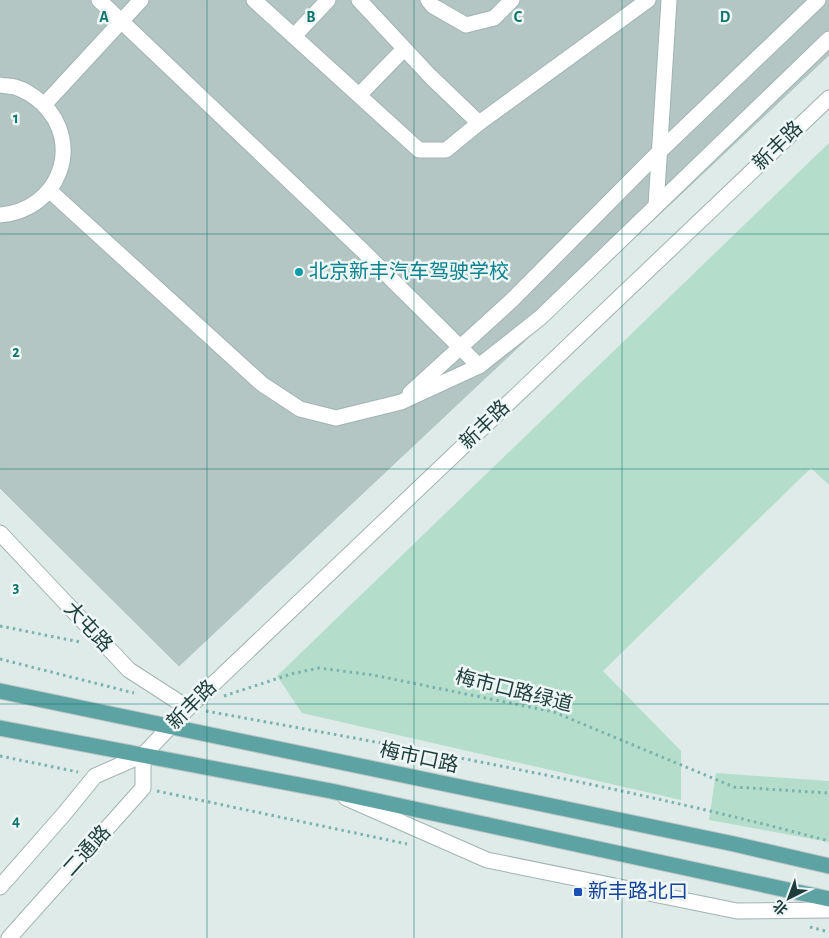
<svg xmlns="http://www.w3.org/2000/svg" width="829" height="938" font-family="'Alegreya Sans','Noto Sans SC',sans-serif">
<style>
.green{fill:#b4decb}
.building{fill:#b3c6c3;stroke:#b0c5c2}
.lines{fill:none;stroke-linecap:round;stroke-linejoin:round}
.minor-casing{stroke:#a1b3b2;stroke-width:17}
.major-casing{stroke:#c0c8c8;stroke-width:17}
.path{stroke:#7bb1af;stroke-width:3;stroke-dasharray:2.5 4;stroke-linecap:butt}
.minor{stroke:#fff;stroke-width:15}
.major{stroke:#5ea3a4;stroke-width:15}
.grid{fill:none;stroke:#0f766e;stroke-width:1;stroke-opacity:0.55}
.culture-dot{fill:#0f9aa8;stroke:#eef7f5;stroke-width:2}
.transit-dot{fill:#1a4fb4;stroke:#eef7f5;stroke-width:2}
.labels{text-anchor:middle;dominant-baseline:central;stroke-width:5;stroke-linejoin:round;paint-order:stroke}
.street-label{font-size:20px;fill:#1e3c3c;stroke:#eef7f5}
.culture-label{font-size:20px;fill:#0d838f;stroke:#eef7f5;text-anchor:start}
.transit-label{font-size:20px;fill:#164399;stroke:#eef7f5;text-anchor:start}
.grid-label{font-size:16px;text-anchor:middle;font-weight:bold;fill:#0f766e;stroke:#eef7f5;stroke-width:5;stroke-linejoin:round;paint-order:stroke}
</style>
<rect width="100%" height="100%" fill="#deebe9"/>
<g class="green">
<path d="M 829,143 L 829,485 L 811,468 L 603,671 L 681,751 L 681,800 L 302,713 L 277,676 Z"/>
<path d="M 716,773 L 829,781 L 829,842 L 709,820 Z"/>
</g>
<path class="building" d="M 0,0 L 829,0 L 829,55 L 179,666 L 0,488 Z"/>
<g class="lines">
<defs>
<g id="minor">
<path d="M 99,0 L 362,250 L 479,366"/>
<path d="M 254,0 L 419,150 L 446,150 L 479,123 L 648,0"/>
<path d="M 359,0 L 430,76 L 479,123"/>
<path d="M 428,0 L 433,6 L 466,25 L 494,18 L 512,0"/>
<path d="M 294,36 L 328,0"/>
<path d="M 0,85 C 5,86 11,86 15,87 C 25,90 34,96 42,103 C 85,144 58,211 0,215"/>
<path d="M 359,95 L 404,49"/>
<path d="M 44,105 L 141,0"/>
<path d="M 50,191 L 262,384 L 300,409 L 336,418 L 401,402 L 479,366 L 541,317 L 829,39"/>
<path d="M 656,206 L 669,0"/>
<path d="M 410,393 L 512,300 L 660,151 L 818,0"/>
<path d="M 0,533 L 129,670 L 188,708"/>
<path d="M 346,798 L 487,860 L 737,911 L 829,910"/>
<path d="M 0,887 L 64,814 L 95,776 L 143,755 L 188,708 L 829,98"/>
<path d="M 9,938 L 143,788 L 143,755"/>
</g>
<g id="major">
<path d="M 0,691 L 734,844 L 829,866"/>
<path d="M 0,728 L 331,791 L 829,899"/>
</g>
</defs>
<use href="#minor" class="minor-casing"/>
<use href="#major" class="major-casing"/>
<g class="path">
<path d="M 0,626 L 80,642"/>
<path d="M 0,659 L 134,693"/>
<path d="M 224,696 L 291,674 L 319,668 L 373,675 L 554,712 L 734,787 L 829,793"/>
<path d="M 206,711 C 415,749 624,786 829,841"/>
<path d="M 0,756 L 78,772"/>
<path d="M 157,791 L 407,844"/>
<path d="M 810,927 L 829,932"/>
</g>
<use href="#minor" class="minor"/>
<use href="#major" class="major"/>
</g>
<path class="grid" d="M 207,0 L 207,938M 414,0 L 414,938M 622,0 L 622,938M 0,234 L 829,234M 0,469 L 829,469M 0,704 L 829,704"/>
<circle class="culture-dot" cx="299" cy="272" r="5"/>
<rect class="transit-dot" x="573" y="887" width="10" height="10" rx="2.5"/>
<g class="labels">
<g class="street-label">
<text transform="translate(778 146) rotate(-44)">新丰路</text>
<text transform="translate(485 425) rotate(-44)">新丰路</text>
<text transform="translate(88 627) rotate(47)">大屯路</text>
<text transform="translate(514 691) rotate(14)">梅市口路绿道</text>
<text transform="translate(192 705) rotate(-45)">新丰路</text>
<text transform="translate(419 758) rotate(12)">梅市口路</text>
<text transform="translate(87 851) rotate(-48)">二通路</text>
</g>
<g class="culture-label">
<text x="309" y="272">北京新丰汽车驾驶学校</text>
</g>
<g class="transit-label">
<text x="588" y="892">新丰路北口</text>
</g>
</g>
<g class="grid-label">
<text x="104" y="22">A</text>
<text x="311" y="22">B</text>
<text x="518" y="22">C</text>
<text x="725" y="22">D</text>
<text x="16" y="123">1</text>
<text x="16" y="357">2</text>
<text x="16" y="592">3</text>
<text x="16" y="826">4</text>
</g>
<g transform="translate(789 898) rotate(222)" stroke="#eef7f5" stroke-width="4" paint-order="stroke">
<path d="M0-4L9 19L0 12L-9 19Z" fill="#1e3c3c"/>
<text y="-8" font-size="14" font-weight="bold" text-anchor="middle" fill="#1e3c3c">北</text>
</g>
</svg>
